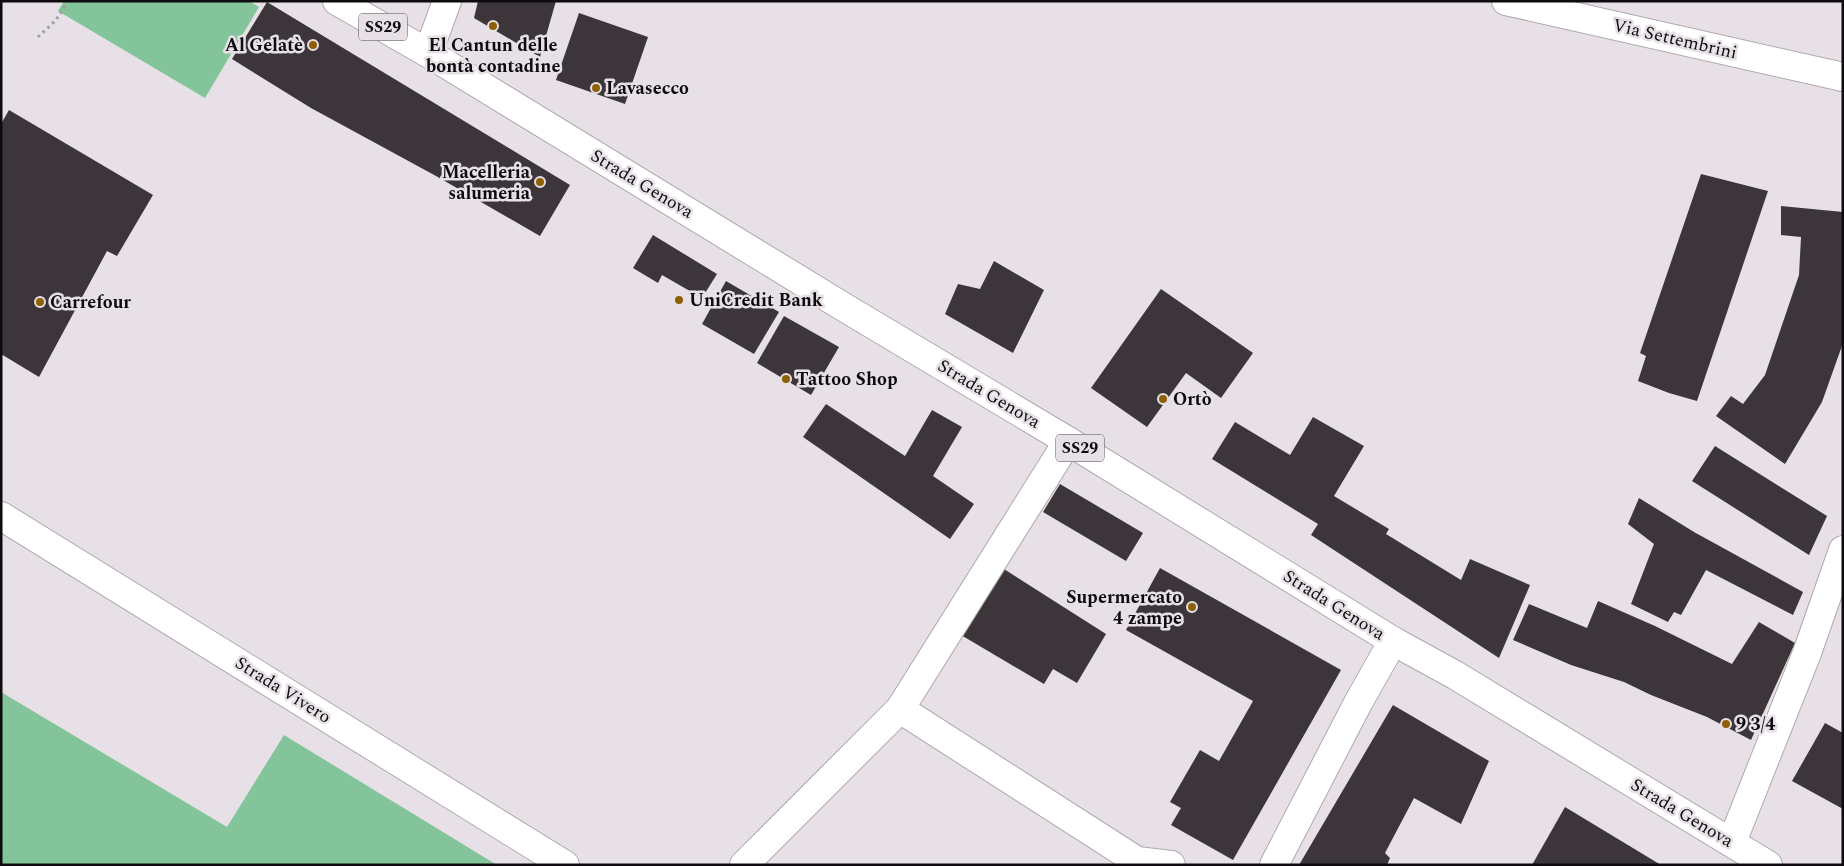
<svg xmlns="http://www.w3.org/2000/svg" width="1844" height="866" font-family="Spectral,serif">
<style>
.green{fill:#84c49a}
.building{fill:#3c363b}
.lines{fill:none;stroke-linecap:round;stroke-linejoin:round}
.minor-casing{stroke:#afa8ae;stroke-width:30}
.major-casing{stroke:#afa8ae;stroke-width:30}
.path{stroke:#a09b9f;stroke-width:3;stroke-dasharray:2.5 4;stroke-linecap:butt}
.minor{stroke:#fff;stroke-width:28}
.major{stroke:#fff;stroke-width:28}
.poi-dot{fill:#8d6006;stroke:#e7e0e6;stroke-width:2}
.labels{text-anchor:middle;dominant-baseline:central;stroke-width:5;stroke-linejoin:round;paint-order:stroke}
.shield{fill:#e7e0e6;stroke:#4e4b4e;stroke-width:1}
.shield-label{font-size:16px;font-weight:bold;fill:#0d0b0d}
.street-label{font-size:18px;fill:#0d0b0d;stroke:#e7e0e6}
.poi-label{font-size:18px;font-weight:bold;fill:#0d0b0d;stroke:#e7e0e6;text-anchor:start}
</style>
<rect width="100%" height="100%" fill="#e7e0e6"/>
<g class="green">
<path d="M 64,1 L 249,1 L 259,7 L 205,98 L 58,11 Z"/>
<path d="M 1,692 L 227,827 L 284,735 L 497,865 L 1,865 Z"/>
</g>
<g class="building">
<path d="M 478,1 L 556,1 L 540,57 L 474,18 Z"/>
<path d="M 267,2 L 570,185 L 540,236 L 436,176 L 311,108 L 232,59 Z"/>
<path d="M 579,13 L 648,37 L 625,104 L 556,80 Z"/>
<path d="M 9,110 L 153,195 L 117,256 L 107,251 L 39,377 L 1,354 L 1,124 Z"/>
<path d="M 1701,174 L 1768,191 L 1697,401 L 1669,393 L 1638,381 L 1646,356 L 1640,353 Z"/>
<path d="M 1781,206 L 1843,212 L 1843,343 L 1822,402 L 1785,464 L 1716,416 L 1731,396 L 1743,404 L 1765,375 L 1799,275 L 1801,237 L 1781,235 Z"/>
<path d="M 653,235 L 717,274 L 702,298 L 662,275 L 658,283 L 633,268 Z"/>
<path d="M 994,261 L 1044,290 L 1013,353 L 945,314 L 958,284 L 980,289 Z"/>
<path d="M 726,281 L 779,312 L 754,354 L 702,324 Z"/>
<path d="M 1161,289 L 1253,353 L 1221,398 L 1186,373 L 1147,427 L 1091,388 Z"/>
<path d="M 784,316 L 839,347 L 811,395 L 757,363 Z"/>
<path d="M 826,404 L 905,456 L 932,410 L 962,427 L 933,476 L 974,504 L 950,539 L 803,437 Z"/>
<path d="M 1313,417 L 1364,446 L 1334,496 L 1389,529 L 1386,534 L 1461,580 L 1470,559 L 1530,585 L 1499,658 L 1311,535 L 1318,524 L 1212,459 L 1235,422 L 1290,455 Z"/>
<path d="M 1715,446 L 1827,516 L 1809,555 L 1692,481 Z"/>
<path d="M 1060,484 L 1143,533 L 1126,561 L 1043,512 Z"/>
<path d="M 1639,498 L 1694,532 L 1803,592 L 1793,615 L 1706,570 L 1681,615 L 1674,612 L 1668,622 L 1631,604 L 1654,544 L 1628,524 Z"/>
<path d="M 1160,568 L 1341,670 L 1233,860 L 1171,825 L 1181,808 L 1170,802 L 1200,750 L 1219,761 L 1253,701 L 1126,630 Z"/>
<path d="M 1004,569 L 1106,634 L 1077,683 L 1053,669 L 1044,684 L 961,635 Z"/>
<path d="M 1598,601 L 1655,626 L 1732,664 L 1759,622 L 1795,643 L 1751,740 L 1707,717 L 1651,695 L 1624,682 L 1571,665 L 1513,640 L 1529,604 L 1587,628 Z"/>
<path d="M 1393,705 L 1489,761 L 1461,824 L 1414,798 L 1385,853 L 1390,858 L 1387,865 L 1299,865 Z"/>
<path d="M 1825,723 L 1843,733 L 1843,809 L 1792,781 Z"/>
<path d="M 1565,807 L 1661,865 L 1532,865 Z"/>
</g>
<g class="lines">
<defs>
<g id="minor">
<path d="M 1506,1 L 1843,77"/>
<path d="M 428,53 L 447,1"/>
<path d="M 1,516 L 565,865"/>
<path d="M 900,709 L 1137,861 L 1171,865"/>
<path d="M 1732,842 L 1807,653 L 1843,550"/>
<path d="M 744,865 L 900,709 L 1068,441"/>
<path d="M 1274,865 L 1358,703 L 1393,641"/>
</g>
<path id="major" d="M 337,1 L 428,53 L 847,309 L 1068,441 L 1393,641 L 1455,675 L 1768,865"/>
</defs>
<use href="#minor" class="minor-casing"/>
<use href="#major" class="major-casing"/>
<path class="path" d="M 38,37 L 56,20 L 68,1"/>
<use href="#minor" class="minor"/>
<use href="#major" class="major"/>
</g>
<g class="poi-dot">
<circle cx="493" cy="26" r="5"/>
<circle cx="313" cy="45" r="5"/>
<circle cx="596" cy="88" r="5"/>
<circle cx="540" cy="182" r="5"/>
<circle cx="679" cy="300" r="5"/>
<circle cx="40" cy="302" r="5"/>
<circle cx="786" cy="379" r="5"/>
<circle cx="1163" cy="399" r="5"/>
<circle cx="1192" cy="607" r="5"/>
<circle cx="1726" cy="724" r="5"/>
</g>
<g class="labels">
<g class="shield">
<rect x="359" y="13.5" width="48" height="27" rx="4"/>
<rect x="1056" y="434.5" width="48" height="27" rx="4"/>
</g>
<g class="shield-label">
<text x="383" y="27">SS29</text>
<text x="1080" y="448">SS29</text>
</g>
<g class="street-label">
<text transform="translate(1675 39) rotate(13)">Via Settembrini</text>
<text transform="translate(642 184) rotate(31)">Strada Genova</text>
<text transform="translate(989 394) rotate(31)">Strada Genova</text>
<text transform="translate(1334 605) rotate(32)">Strada Genova</text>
<text transform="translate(283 690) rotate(32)">Strada Vivero</text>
<text transform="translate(1682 813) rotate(31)">Strada Genova</text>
</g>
<g class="poi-label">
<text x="303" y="45" text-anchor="end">Al Gelatè</text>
<text x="493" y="45" text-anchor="middle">El Cantun delle<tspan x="493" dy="21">bontà contadine</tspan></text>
<text x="606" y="88">Lavasecco</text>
<text x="530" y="172" text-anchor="end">Macelleria<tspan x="530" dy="21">salumeria</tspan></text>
<text x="689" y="300">UniCredit Bank</text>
<text x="50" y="302">Carrefour</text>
<text x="796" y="379">Tattoo Shop</text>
<text x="1173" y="399">Ortò</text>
<text x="1182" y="597" text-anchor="end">Supermercato<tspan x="1182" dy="21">4 zampe</tspan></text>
<text x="1736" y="724">9 3/4</text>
</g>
</g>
<rect width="1844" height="866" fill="none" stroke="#0d0b0d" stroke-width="5"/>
</svg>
